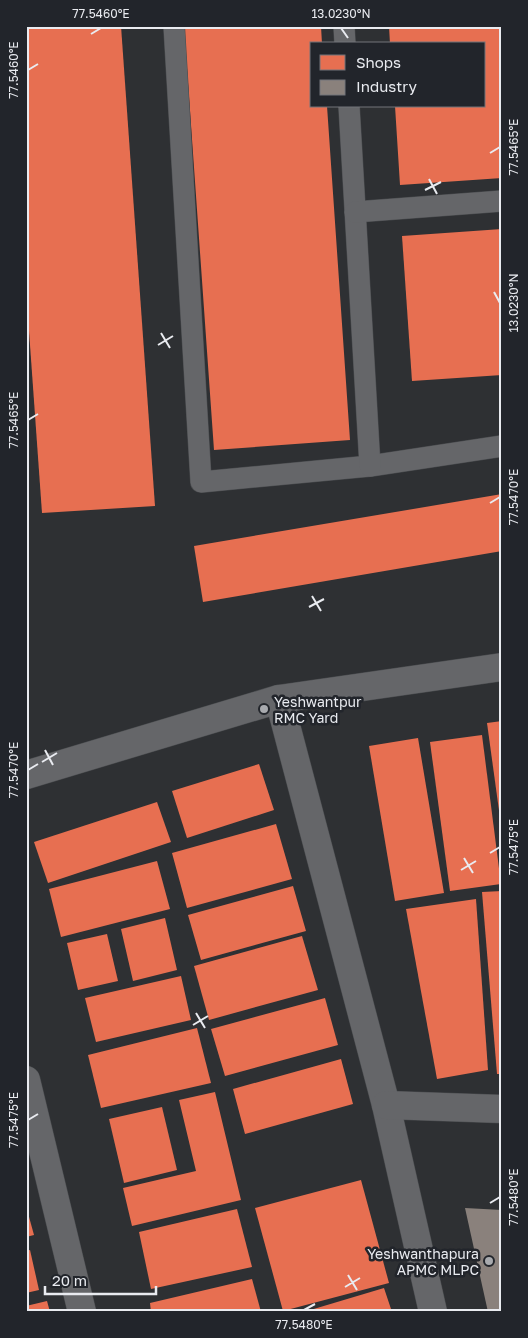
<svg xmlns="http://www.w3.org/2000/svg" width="528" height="1338" font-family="'Golos Text',sans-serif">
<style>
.shops{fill:#e76f51}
.industry{fill:#8a817c}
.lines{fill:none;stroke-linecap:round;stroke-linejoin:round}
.lane-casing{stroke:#494b4e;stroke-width:22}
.street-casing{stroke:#494b4e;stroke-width:29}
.lane{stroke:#656669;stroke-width:21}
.street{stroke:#656669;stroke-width:28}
.ticks{fill:none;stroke:#e9ebf0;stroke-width:2}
.poi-dot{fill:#a8aaae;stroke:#22252b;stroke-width:2}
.labels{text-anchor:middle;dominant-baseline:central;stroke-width:5;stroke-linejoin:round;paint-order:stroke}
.poi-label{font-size:14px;fill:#e9ebf0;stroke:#22252b;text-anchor:start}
.neatline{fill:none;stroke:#e9ebf0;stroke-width:2}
.ticks-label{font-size:12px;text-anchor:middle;fill:#e9ebf0}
</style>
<rect width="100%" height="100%" fill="#2e3033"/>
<g class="shops">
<path d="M 26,26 L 121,26 L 155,506 L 42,513 L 26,289 Z"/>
<path d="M 184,26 L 321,26 L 322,44 L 312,44 L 312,106 L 327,106 L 350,440 L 214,450 Z"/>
<path d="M 389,26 L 502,26 L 502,178 L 400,185 L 395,106 L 484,106 L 484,44 L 390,44 Z"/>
<path d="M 502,229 L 502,375 L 412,381 L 402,236 Z"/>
<path d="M 502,494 L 502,551 L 203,602 L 194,546 Z"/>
<path d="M 502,721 L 502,825 L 501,825 L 487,723 Z"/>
<path d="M 482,735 L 501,884 L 450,891 L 430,742 Z"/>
<path d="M 418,738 L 444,893 L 395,901 L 369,746 Z"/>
<path d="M 259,764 L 274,810 L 187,838 L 172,791 Z"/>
<path d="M 157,802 L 171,842 L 48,883 L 34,842 Z"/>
<path d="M 276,824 L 292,879 L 187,908 L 172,853 Z"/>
<path d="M 157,861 L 170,909 L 61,937 L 49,889 Z"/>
<path d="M 293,886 L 306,931 L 201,960 L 188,915 Z"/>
<path d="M 502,891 L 502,1074 L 497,1074 L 482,892 Z"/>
<path d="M 476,899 L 488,1070 L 437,1079 L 406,909 Z"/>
<path d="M 165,918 L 177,970 L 133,981 L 121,929 Z"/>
<path d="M 107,934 L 118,981 L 78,990 L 67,943 Z"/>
<path d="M 302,936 L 318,990 L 209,1020 L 194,966 Z"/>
<path d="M 181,976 L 191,1020 L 96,1042 L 85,998 Z"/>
<path d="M 325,998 L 338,1045 L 225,1076 L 211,1029 Z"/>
<path d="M 197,1028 L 211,1083 L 101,1108 L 88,1055 Z"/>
<path d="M 341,1059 L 353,1104 L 245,1134 L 233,1089 Z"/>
<path d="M 215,1092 L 241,1200 L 132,1226 L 123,1188 L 196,1171 L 179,1100 Z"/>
<path d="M 162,1107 L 177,1170 L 124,1183 L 109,1119 Z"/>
<path d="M 361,1180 L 389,1283 L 283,1311 L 255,1208 Z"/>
<path d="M 26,1206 L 34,1235 L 26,1237 Z"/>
<path d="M 237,1209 L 252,1267 L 151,1289 L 139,1232 Z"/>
<path d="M 30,1250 L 39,1290 L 26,1293 L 26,1251 Z"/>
<path d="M 252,1279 L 261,1312 L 151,1312 L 150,1303 Z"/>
<path d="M 384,1288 L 392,1312 L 307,1312 L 307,1311 Z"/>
<path d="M 47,1301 L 50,1312 L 26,1312 L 26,1306 Z"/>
</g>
<path class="industry" d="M 465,1208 L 502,1210 L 502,1312 L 488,1312 Z"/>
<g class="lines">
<defs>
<g id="lane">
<path d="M 174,26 L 201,482 L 370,466 L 502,446"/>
<path d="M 344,26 L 345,44"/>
<path d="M 349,106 L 370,466"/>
<path d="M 355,212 L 502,201"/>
</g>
<g id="street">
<path d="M 279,699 L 386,1105 L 433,1312"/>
<path d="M 26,775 L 279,699 L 502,667"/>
<path d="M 26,1080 L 82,1312"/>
<path d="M 386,1105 L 502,1109"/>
</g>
</defs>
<use href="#lane" class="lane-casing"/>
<use href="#street" class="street-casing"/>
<use href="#lane" class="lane"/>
<use href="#street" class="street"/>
</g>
<path class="ticks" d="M 341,28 L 348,38M 91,34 L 101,28M 28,70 L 38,64M 490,153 L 500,147M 429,179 L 437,194M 425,190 L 441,182M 494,292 L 500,303M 161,333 L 170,348M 158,345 L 173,336M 28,420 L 38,414M 490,503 L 500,497M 312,596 L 321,611M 309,607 L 324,599M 45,750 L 53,765M 42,762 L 57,753M 28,770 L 38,764M 490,853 L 500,847M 464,858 L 473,873M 461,870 L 476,861M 196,1013 L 205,1028M 193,1025 L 208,1016M 28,1120 L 38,1114M 490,1203 L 500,1197M 348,1275 L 357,1290M 345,1287 L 360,1278M 304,1310 L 315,1304"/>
<g class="poi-dot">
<circle cx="264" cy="709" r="5"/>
<circle cx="489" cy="1261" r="5"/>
</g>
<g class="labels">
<g class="poi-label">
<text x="274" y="701">Yeshwantpur<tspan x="274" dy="16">RMC Yard</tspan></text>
<text x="479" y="1253" text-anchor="end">Yeshwanthapura<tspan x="479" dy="16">APMC MLPC</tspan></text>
</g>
</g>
<rect width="528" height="1338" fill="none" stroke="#22252b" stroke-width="55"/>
<rect x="310" y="42" width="175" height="65" fill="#22252b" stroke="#72747a"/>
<rect x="320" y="55" width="25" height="15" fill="#e76f51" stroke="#72747a"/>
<text x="356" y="68" font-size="15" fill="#e9ebf0">Shops</text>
<rect x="320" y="80" width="25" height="15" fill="#8a817c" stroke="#72747a"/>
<text x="356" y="92" font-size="15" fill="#e9ebf0">Industry</text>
<path d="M45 1286v8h111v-8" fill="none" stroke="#e9ebf0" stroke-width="2.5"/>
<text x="52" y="1286" font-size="15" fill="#e9ebf0" stroke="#22252b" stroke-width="4" paint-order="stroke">20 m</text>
<rect x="28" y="28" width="472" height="1282" class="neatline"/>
<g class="ticks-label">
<text x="101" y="18">77.5460°E</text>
<text x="341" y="18">13.0230°N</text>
<text transform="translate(14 70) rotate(-90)" y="4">77.5460°E</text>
<text transform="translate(514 147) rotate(-90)" y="4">77.5465°E</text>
<text transform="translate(514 303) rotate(-90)" y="4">13.0230°N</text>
<text transform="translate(14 420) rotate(-90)" y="4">77.5465°E</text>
<text transform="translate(514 497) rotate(-90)" y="4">77.5470°E</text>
<text transform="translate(14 770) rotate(-90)" y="4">77.5470°E</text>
<text transform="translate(514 847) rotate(-90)" y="4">77.5475°E</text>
<text transform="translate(14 1120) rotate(-90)" y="4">77.5475°E</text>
<text transform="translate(514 1197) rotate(-90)" y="4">77.5480°E</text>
<text x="304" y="1329">77.5480°E</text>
</g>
</svg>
